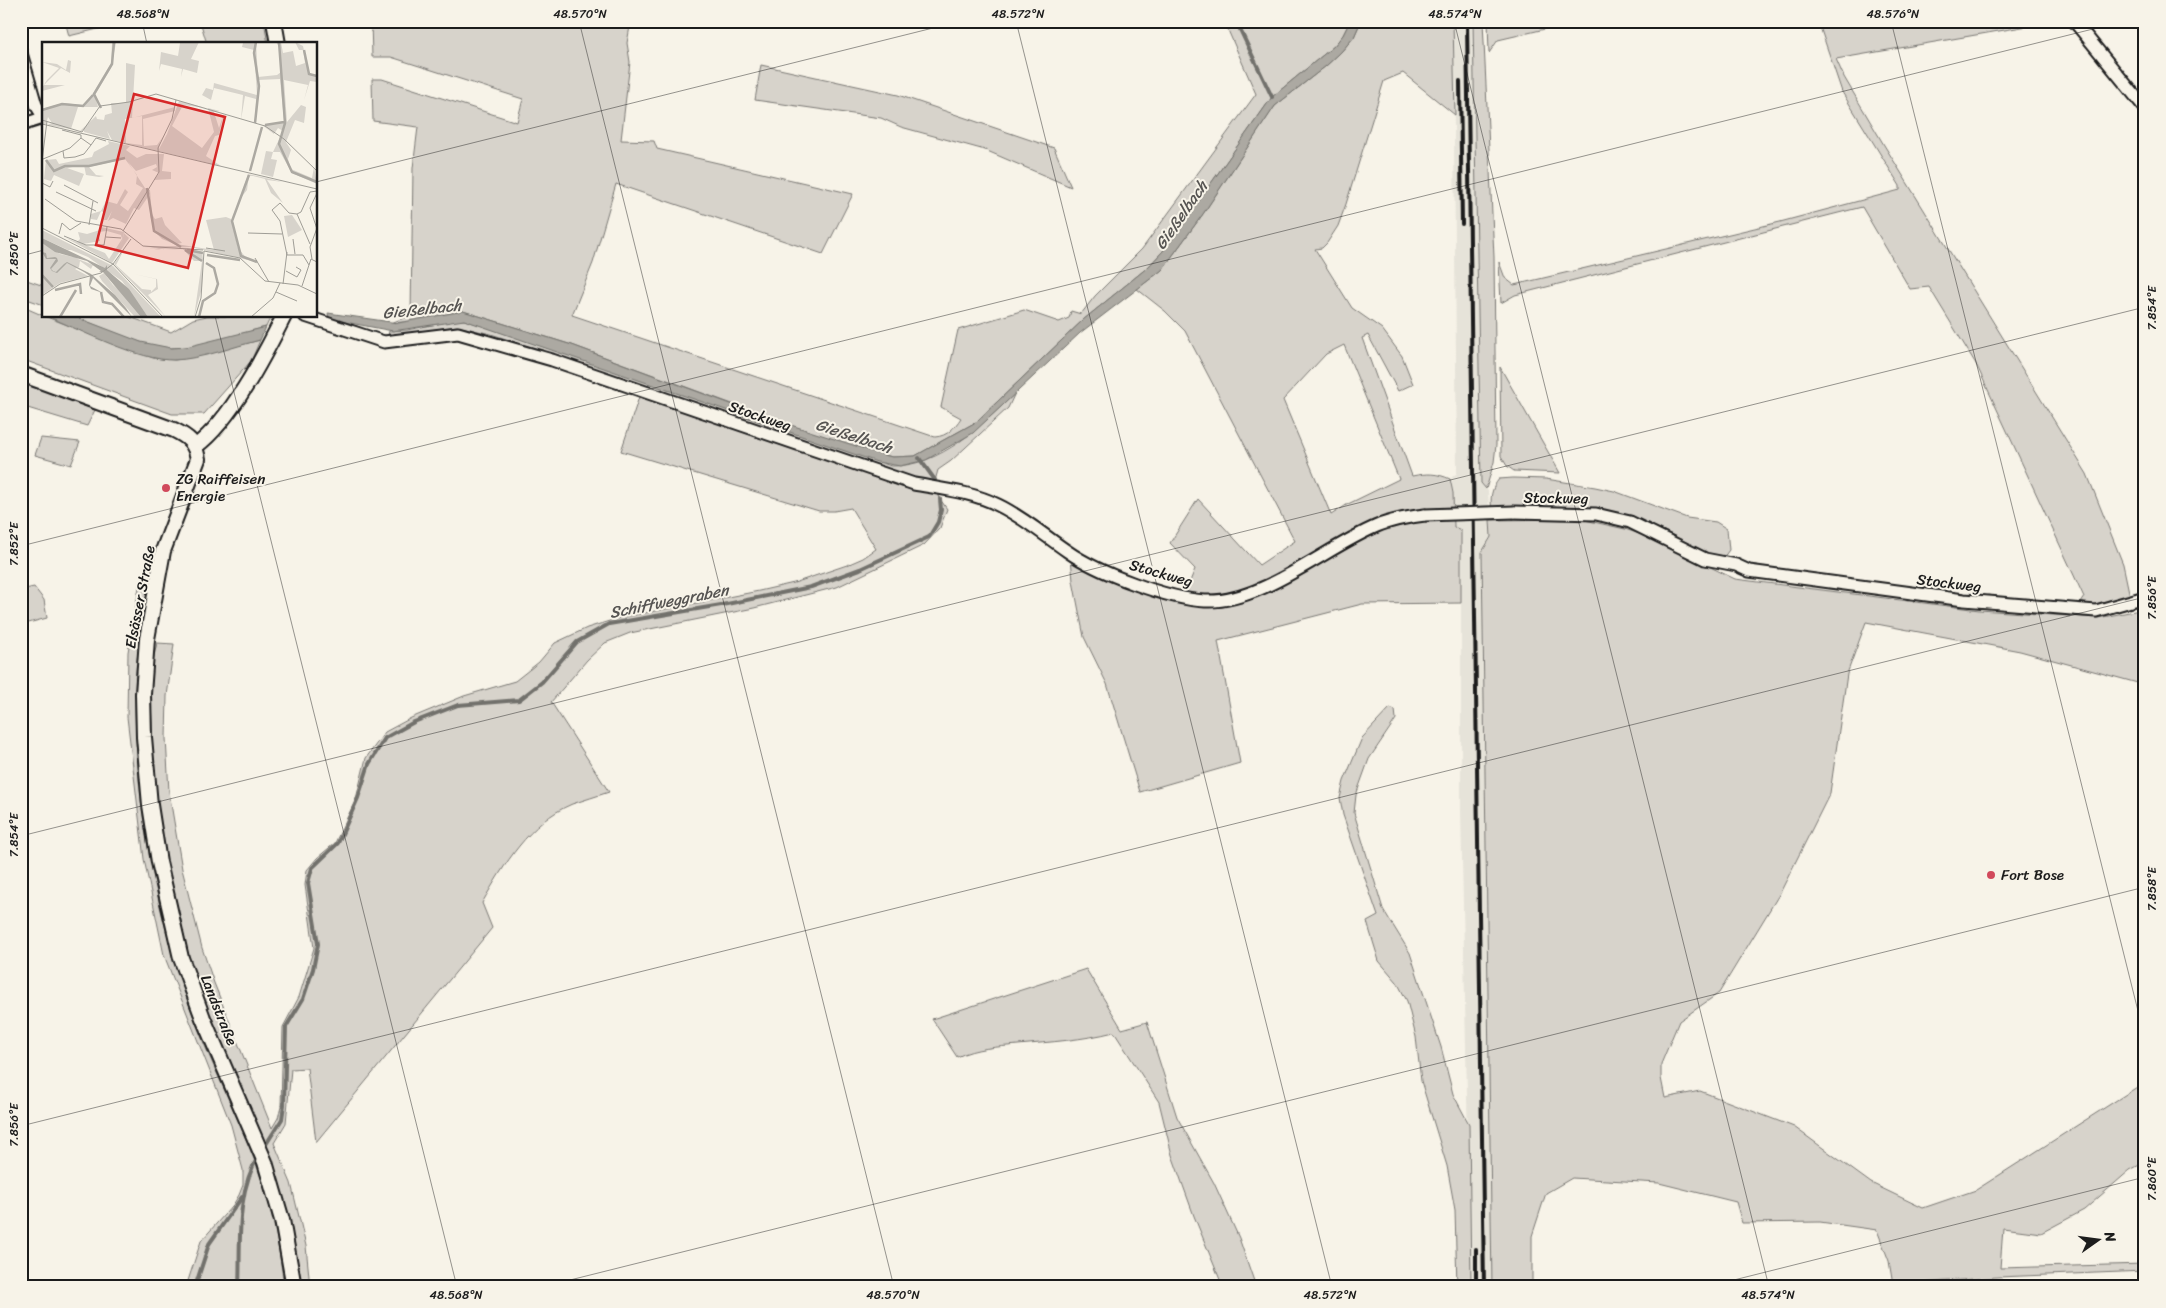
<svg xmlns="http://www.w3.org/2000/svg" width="2166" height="1308" font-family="Sriracha,sans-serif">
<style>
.built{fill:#e6e3d9}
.green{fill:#d7d3cb;stroke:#7a7874;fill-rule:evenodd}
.water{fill:#aca9a2;stroke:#72716c}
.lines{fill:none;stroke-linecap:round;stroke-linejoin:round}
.stream{stroke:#72716c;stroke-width:4}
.minor-casing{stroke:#1c1c1c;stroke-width:15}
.tertiary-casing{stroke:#1c1c1c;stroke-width:18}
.minor{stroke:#f7f3e8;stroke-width:11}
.tertiary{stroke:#f7f3e8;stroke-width:14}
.rail{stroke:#1c1c1c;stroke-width:4}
.minor-bridge-casing{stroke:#1c1c1c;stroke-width:15;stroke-linecap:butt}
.minor-bridge{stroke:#f7f3e8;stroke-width:11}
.ticks{fill:none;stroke:#1c1c1c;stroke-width:1;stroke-opacity:0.45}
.poi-dot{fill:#d1495b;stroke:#f7f3e8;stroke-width:2}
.labels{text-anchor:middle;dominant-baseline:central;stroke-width:4;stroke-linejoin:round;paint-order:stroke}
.street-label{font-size:15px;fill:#1c1c1c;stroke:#f7f3e8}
.poi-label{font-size:15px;fill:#1c1c1c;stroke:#f7f3e8;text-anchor:start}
.water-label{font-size:16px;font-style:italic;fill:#565452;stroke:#f7f3e8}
.inset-river{fill:none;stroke:#aca9a2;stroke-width:2.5}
.inset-road{fill:none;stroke:#9f9d96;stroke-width:1}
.view{fill:#d62828;fill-opacity:0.15;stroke:#d62828;stroke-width:2.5}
.inset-edge{fill:none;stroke:#1c1c1c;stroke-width:2.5}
.neatline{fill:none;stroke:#1c1c1c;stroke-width:2}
.ticks-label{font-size:12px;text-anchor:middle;fill:#1c1c1c}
</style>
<rect width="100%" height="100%" fill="#f7f3e8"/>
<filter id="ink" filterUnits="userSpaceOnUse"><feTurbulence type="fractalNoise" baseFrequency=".02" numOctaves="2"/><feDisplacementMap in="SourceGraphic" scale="10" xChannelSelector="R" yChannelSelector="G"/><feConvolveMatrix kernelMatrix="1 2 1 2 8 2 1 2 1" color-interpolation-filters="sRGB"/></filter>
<g filter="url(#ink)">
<path class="built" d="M 1453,21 L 1473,21 L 1481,483 L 1488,491 L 1491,537 L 1482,552 L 1492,1287 L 1471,1287 L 1461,810 L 1461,530 L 1454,527 L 1453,493 L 1450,479 L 1457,473 Z"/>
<g class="green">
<path d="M 65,21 L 101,21 L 102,28 L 69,36 Z"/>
<path d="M 200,21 L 264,21 L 268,44 L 207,44 Z"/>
<path d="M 371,21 L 631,21 L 627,43 L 630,62 L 621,140 L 654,141 L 657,149 L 853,194 L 823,254 L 616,184 L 593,263 L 572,315 L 935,437 C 948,436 954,428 961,418 L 941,407 L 958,330 L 1024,310 L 1059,322 L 1069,318 L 1071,311 L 1081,314 L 1095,296 L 1142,249 L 1256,94 L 1224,21 L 1350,21 L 1343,35 L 1334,46 L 1272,97 L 1163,251 L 1148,267 L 1083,320 L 976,422 L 915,456 L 892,457 L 811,433 L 572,345 L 463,311 L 415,321 L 391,323 L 411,315 L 413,168 L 418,127 L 373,121 L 372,79 L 382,79 L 517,122 L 523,99 L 391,57 L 372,57 Z"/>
<path d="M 1361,21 L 1453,21 L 1455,115 L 1403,73 L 1384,81 L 1346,204 L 1338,226 L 1327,243 L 1322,248 L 1315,249 L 1352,308 L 1382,329 L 1402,356 L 1413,384 L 1398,391 L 1368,335 L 1362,338 L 1412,476 C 1427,473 1437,473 1450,479 L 1453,493 L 1454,527 L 1461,530 L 1461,603 L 1362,604 L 1218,641 L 1240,763 L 1140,792 L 1107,684 L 1084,637 L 1073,581 L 1071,557 L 1182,601 L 1195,569 L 1170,543 L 1198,499 L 1259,565 L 1295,541 L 1185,331 L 1165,311 L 1137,289 L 1162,270 L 1203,214 L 1275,106 L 1326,66 L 1341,52 L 1354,37 ZM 1344,345 L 1399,479 L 1348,504 L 1331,515 L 1283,400 L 1326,354 Z"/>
<path d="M 1473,21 L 1483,21 L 1494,257 L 1496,445 L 1494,462 L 1486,489 L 1481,483 Z"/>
<path d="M 1488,21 L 1579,21 L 1498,40 L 1489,53 Z"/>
<path d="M 1818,21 L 2057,21 L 1836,59 L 1844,77 L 1884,145 L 2087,474 L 2123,564 L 2130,597 L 2099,606 L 2078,606 L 2084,597 L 1976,364 L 1929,287 L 1910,289 L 1862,207 L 1515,295 L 1501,303 L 1499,262 L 1505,278 L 1514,285 L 1780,222 L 1900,190 L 1900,186 L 1842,92 Z"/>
<path d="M 761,65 L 898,95 L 1054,148 L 1071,187 L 985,150 L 901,127 L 881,118 L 755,100 Z"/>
<path d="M 21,278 L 44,286 L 44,305 L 21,297 Z"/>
<path d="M 21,306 L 44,316 L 153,358 L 175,360 L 194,357 L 260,340 L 251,361 L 204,414 L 172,414 L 21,359 Z"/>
<path d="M 73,316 L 127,316 L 171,332 L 193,319 L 207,316 L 271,316 L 266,327 C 238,334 201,348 172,348 C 141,347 103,327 73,316 Z"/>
<path d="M 457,320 L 464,320 L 515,336 L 891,466 C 941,467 982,425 1015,393 L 1008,408 L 951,461 L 938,470 L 935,481 L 940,499 L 947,509 L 940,528 L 924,545 L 837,587 L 754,608 L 630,633 L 605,643 L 587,660 L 551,702 L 609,792 C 597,796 584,800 572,804 C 529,822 504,865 482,903 L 492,928 L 316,1142 L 307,1068 L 291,1069 L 286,1123 L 274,1143 L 291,1183 L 306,1246 L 310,1287 L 300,1287 C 291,1186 242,1097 206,1005 C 171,918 153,824 152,729 C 152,710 149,688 151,669 C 153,660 155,652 157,643 L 174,644 L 167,696 L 166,738 L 169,792 L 182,869 L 202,948 L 214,983 L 272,1128 L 278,1118 L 281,1107 L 283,1027 L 299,997 L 314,948 L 305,885 L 307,870 L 317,858 L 335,843 L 356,799 L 366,758 L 385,732 L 411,718 L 464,696 L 515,681 L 539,662 L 555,643 L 587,628 L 619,618 L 759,591 L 794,583 L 847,565 L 863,558 L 876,549 L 851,508 L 834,511 L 819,511 L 621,451 L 642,388 L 561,357 L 491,334 L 457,326 L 388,336 L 389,331 L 407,330 Z"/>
<path d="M 1500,367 L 1560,473 L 1514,471 L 1507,466 L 1501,456 Z"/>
<path d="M 21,382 L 95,410 L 87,426 L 21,406 Z"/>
<path d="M 41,438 L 80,442 L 71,465 L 35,455 Z"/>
<path d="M 1513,478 L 1546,479 L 1595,487 L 1614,491 L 1687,518 L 1716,522 L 1727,529 L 1729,550 L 1723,558 L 1718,558 C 1687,544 1655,523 1623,515 C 1580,504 1535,509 1492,511 C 1490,498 1491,489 1499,479 Z"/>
<path d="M 1580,519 L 1625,529 L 1648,537 L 1735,579 L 1979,610 L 2098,618 L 2145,609 L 2145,685 L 2020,651 L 1866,622 L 1847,674 L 1830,793 L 1780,893 L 1719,993 L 1679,1021 L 1661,1064 L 1661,1078 L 1665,1098 L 1700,1091 L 1794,1127 L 1871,1183 L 1923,1208 L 1976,1190 L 2145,1082 L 2145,1162 L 2130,1170 L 2084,1210 L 2041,1233 L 2003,1228 L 2000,1268 L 2145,1264 L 2145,1271 L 1998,1277 L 1893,1285 L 1889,1261 L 1877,1230 L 1820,1222 L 1742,1223 L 1736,1202 L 1659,1183 L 1572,1178 L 1546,1193 L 1532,1236 L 1532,1287 L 1492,1287 L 1482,552 L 1491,537 L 1490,520 Z"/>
<path d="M 34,587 L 44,600 L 47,618 L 21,625 L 21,590 Z"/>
<path d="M 139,587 L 150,588 C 144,621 135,655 135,689 C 134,804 156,919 197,1026 C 218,1080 246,1132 264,1187 C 274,1219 280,1253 284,1287 L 186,1287 L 201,1241 L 233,1205 L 239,1195 L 243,1185 L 243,1170 L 231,1125 L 164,955 L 144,859 L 127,717 L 128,652 Z"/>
<path d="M 1390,708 L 1395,710 L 1396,719 L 1369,759 L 1356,795 L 1354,813 L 1383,909 L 1410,953 L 1441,1047 L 1453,1094 L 1469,1124 L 1471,1287 L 1457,1287 L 1455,1210 L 1447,1166 L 1421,1081 L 1416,1037 L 1407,1001 L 1397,982 L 1379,961 L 1367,922 L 1378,916 L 1343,815 L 1340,798 L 1344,781 L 1362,738 Z"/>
<path d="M 1086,969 L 1122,1029 L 1147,1022 L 1177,1117 L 1214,1183 L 1239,1238 L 1256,1287 L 1223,1287 L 1194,1216 L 1172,1155 L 1159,1102 L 1114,1032 C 1083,1040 1050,1042 1018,1045 C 998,1047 975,1048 957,1057 L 932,1019 Z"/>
</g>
<g class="water">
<path d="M 1350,21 L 1361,21 L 1354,37 L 1341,52 L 1326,66 L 1275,106 L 1203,214 L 1162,270 L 1080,333 L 973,433 L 926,460 L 900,466 L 877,462 L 464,320 L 393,331 L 329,319 L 328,313 L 398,323 L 463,311 L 572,345 L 766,417 L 884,455 L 892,457 L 915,456 L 976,422 L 1083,320 L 1148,267 L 1163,251 L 1272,97 L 1334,46 L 1343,35 Z"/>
<path d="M 47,316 L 73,316 L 141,342 L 171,348 L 186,347 L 266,327 L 260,340 C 232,347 202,359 174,360 C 140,361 80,330 47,316 Z"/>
</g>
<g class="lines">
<g class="stream">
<path d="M 1236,21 L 1272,97"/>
<path d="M 919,458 L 935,480"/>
<path d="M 263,1149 L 282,1119 L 284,1105 L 286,1027 L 303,999 L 313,969 L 318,944 L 308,883 L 312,868 L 338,843 L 358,798 L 369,764 L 385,738 L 414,722 L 458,705 L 519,700 L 542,682 L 577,642 L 609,624 L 727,604 L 811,587 L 860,569 L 929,537 L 938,522 L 941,510 L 940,499"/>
<path d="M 195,1287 L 209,1244 L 242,1197"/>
<path d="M 239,1287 C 241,1243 235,1194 259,1155"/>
</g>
<defs>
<g id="minor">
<path d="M 2074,21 L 2145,108"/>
<path d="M 21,53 L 36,105 L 44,118"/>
<path d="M 21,125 L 43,118"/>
<path d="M 305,316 L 384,342 L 458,333 L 552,360 L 914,484 C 942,489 972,492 998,505 C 1023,517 1045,536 1067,551 C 1098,573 1168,599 1205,601 C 1261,604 1326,547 1377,526 C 1391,520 1409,517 1425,515"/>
<path d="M 1514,512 L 1596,514 L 1630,522 L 1705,559 L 1736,565 L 1749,571 L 1964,600 L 2096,611 L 2145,597"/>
</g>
<g id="tertiary">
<path d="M 274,21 L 278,44"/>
<path d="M 21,374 L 174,430 C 188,437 195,442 198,459 L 163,551 L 147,639 L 143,694 L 144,737 L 150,805 L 159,862 L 181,958 L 203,1018 L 265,1162 L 282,1220 L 294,1287"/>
<path d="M 196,446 C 231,420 264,356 284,316"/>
</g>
</defs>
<use href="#minor" class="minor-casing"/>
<use href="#tertiary" class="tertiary-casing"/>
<use href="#minor" class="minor"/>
<use href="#tertiary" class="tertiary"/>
<g class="rail">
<path d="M 1467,21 L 1484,1287"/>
<path d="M 1460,81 L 1462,224"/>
<path d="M 1476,1249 L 1476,1287"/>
</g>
<defs>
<path id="minor-bridge" d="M 1425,515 L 1514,512"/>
</defs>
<use href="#minor-bridge" class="minor-bridge-casing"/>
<use href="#minor-bridge" class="minor-bridge"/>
</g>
</g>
<path class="ticks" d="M 142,21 L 147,44M 579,21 L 894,1287M 1016,21 L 1332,1287M 1454,21 L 1769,1287M 1891,21 L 2145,1039M 316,182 L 961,21M 21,256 L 44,250M 215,316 L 457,1287M 21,546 L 2125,21M 21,836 L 2145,307M 21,1126 L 2145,597M 542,1287 L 2145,887M 1706,1287 L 2145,1177"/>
<g class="poi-dot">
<circle cx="166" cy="488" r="5"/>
<circle cx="1991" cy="875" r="5"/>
</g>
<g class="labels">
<g class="street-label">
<text transform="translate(760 416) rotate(19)">Stockweg</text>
<text transform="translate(1556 498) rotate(1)">Stockweg</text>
<text transform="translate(1161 573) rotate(16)">Stockweg</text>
<text transform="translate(1949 583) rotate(7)">Stockweg</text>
<text transform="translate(140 597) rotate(-79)">Elsässer Straße</text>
<text transform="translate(219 1010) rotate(68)">Landstraße</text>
</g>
<g class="poi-label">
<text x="176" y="479">ZG Raiffeisen<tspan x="176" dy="17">Energie</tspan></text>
<text x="2001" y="875">Fort Bose</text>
</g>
<g class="water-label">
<text transform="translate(1181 215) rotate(-55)">Gießelbach</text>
<text transform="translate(422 309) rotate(-6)">Gießelbach</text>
<text transform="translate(854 436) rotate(18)">Gießelbach</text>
<text transform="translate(669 601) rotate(-11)">Schiffweggraben</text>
</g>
</g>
<g transform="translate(42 42)">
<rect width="275" height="275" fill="#f7f3e8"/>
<path d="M 70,0 L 74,1 L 69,26 L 53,53 L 56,65 L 36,65 L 29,87 L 5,83 L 10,81 L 6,75 L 4,82 L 0,82 L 0,67 L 21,61 L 41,63 L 50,53 L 69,21 ZM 134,0 L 157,0 L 149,17 L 157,19 L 155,31 L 141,27 L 139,35 L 140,27 L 119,22 L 117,29 L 119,10 L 136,14 L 138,1 ZM 197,0 L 214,0 L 216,35 L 235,33 L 239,30 L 238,7 L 234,0 L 239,0 L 241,11 L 251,9 L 254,24 L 263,21 L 261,8 L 257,8 L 253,0 L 261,4 L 267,32 L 275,34 L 275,40 L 268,39 L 262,58 L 266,43 L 242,38 L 245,80 L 259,63 L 264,65 L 262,81 L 253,78 L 244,100 L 249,108 L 246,117 L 249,127 L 270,136 L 272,125 L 275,142 L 250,131 L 238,110 L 231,110 L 229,117 L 235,118 L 231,135 L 219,132 L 224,109 L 231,110 L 241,89 L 236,86 L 232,92 L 220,83 L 236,82 L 242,79 L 238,37 L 216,38 L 217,44 L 213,82 L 214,57 L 203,54 L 199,78 L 201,53 L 172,46 L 169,58 L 160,53 L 164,46 L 171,48 L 172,41 L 215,53 L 212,8 L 200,5 L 201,1 ZM 26,18 L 29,19 L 28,31 L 19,26 L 2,43 L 23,43 L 0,49 L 0,46 L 5,38 L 17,26 L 0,20 L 15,22 L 24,28 ZM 84,21 L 93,23 L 90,76 L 133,65 L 133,69 L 101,77 L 102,104 L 115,103 L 123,92 L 118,100 L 117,107 L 125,92 L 137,59 L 164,66 L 141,63 L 130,84 L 160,106 L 172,90 L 166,66 L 178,69 L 172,70 L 177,86 L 182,71 L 177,93 L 173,94 L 164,114 L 179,124 L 70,98 L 65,89 L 68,97 L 42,90 L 42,87 L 40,89 L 38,89 L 54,74 L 55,77 L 62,78 L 63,73 L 70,71 L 69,61 L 84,61 ZM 100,74 L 100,103 L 84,101 L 83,77 ZM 66,99 L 88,104 L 84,108 L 95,116 L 104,112 L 122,112 L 120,129 L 129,130 L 129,137 L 112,138 L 117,131 L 110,128 L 115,125 L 114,122 L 94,129 L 86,120 L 103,146 L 108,148 L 110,172 L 113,177 L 120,175 L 123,183 L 140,201 L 134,202 L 172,208 L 164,178 L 184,175 L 189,177 L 196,206 L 206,218 L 148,205 L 117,207 L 102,204 L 137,204 L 120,197 L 112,189 L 108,173 L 108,152 L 97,168 L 92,166 L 84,182 L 71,176 L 66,179 L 70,169 L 65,178 L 62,178 L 63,171 L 59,169 L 55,178 L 49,177 L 49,172 L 59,169 L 64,159 L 75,162 L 83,147 L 86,150 L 78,163 L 86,169 L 101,146 L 94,142 L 95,133 L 83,117 L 47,125 L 54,133 L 62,134 L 57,135 L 44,133 L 42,123 L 25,126 L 42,132 L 37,144 L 12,133 L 9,139 L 2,137 L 4,118 L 14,117 L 17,122 L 50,115 L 52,110 L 67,102 ZM 206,132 L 241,140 L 225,138 L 241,161 L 229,151 L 223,137 L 211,134 L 207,134 L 205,148 L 198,157 ZM 250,173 L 260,188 L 246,195 L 242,174 ZM 59,185 L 82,190 L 79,203 L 82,191 L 87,196 L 70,221 L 24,196 L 35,200 L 38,197 L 36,190 L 45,192 L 58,188 ZM 65,189 L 79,193 L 80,197 L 67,217 L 63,211 L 41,202 L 58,199 L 56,190 ZM 0,188 L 71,224 L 119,275 L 106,275 L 80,239 L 46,215 L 29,208 L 19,208 L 26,208 L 0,196 ZM 0,201 L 18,212 L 31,215 L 32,212 L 36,217 L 51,223 L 49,227 L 38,219 L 37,225 L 33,227 L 46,234 L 18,241 L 0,253 ZM 84,204 L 74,223 L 100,247 L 109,248 L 109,250 L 114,245 L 114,237 L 92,232 L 115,237 L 116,247 L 106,253 L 124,275 L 72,222 ZM 98,204 L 119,208 L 147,206 L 160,210 L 161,217 L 160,246 L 152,275 L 160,219 L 152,219 L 141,207 L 117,208 ZM 62,231 L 71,243 L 78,249 L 65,233 L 81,249 L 99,275 L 93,275 L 60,239 L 57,234 Z" fill="#d7d3cb" fill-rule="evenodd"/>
<path d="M 0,196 L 63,226 L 65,223 L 65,228 L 87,247 L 106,275 L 99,275 L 61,230 L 57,230 L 59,229 L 45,219 L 13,210 L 0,201 ZM 0,210 L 4,211 L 5,216 L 13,215 L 15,216 L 16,219 L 9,227 L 11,229 L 14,230 L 22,222 L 25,220 L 49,232 L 73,253 L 84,266 L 90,275 L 51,236 L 48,244 L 61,251 L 49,247 L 47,243 L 48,234 L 42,230 L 25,221 L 15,231 L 10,229 L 8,226 L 14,217 L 4,217 Z" fill="#aca9a2"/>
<path class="inset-river" d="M 237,0 L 243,81 L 237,102 L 250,130 L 275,140M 262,8 L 267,32 L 275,34M 59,66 L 52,52 L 70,22 L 72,0M 0,68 L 20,62 L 41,64 L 51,53M 213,81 L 217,44 L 212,11 L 214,0M 223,83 L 242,80M 4,118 L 12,129 L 23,124 L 47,124 L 83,116M 208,129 L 220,85M 207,133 L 190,179 L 199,214 L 215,220M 105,146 L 112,189 L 139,205M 143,208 L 160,219M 145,208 L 161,211M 165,213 L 198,218M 0,233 L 11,245M 13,248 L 38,242 L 39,252M 59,250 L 61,260 L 70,262 L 82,275M 18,275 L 34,248M 157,275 L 161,259 L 173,251 L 176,242 L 172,226 L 164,221"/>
<path class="inset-road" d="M 0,78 L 40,90 L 58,64 L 87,60 L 114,52 L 223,84 L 242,97 L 275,129M 0,82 L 275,147M 39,96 L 49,103 L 54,96 L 64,99M 21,109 L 22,116 L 33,115 L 42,112 L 49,103M 1,117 L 28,106 L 39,96 L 39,93 L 20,88M 0,119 L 5,79M 0,141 L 8,145 L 11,139M 22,143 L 56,161M 14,150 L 54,169M 3,157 L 34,179 L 79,187 L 101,204 L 161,208M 255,172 L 259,170 L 268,150 L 275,149M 47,183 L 51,159M 0,186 L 71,222 L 121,275M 275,187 L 268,166 L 275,151M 81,189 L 117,130 L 116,106 L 130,77 L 134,58M 206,191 L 240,192M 17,192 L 20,181 L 28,188 L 39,181M 22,194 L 44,203 L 62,203 L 65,185M 64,195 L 79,196M 251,197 L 253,212M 164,206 L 183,209M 162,209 L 198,216 L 223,239 L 256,243 L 275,252M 213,216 L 227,240M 270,217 L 268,205 L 275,186M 267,223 L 261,213 L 245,213 L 238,179 L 230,168 L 238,161 L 247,171 L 255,172 L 268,202M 244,229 L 255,235 L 259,228 L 254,225M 241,242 L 245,210M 260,244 L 269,217 L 275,220M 234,250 L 255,259M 0,254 L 18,242 L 59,231 L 71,222 L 89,197M 153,275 L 159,256 L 162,209M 209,275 L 231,256 L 238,241"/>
<path class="view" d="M 92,52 L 183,75 L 146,226 L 54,203 Z"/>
<rect width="275" height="275" class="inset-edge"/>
</g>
<rect width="2166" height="1308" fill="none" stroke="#f7f3e8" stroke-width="55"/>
<g transform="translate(2098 1240) rotate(76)" stroke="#f7f3e8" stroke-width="4" paint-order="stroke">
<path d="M0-4L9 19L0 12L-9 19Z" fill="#1c1c1c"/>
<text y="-8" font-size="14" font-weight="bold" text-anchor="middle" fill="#1c1c1c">N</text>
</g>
<rect x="28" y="28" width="2110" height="1252" class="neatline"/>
<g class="ticks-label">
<text x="143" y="18">48.568°N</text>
<text x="580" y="18">48.570°N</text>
<text x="1018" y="18">48.572°N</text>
<text x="1455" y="18">48.574°N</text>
<text x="1893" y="18">48.576°N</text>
<text transform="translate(14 254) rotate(-90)" y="4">7.850°E</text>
<text transform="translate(2152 308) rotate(-90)" y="4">7.854°E</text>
<text transform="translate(14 544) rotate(-90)" y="4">7.852°E</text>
<text transform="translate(2152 598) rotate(-90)" y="4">7.856°E</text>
<text transform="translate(14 835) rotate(-90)" y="4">7.854°E</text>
<text transform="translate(2152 889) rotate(-90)" y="4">7.858°E</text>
<text transform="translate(14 1125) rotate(-90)" y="4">7.856°E</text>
<text transform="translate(2152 1179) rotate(-90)" y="4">7.860°E</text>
<text x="456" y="1299">48.568°N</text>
<text x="893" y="1299">48.570°N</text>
<text x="1330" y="1299">48.572°N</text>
<text x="1768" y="1299">48.574°N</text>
</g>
</svg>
